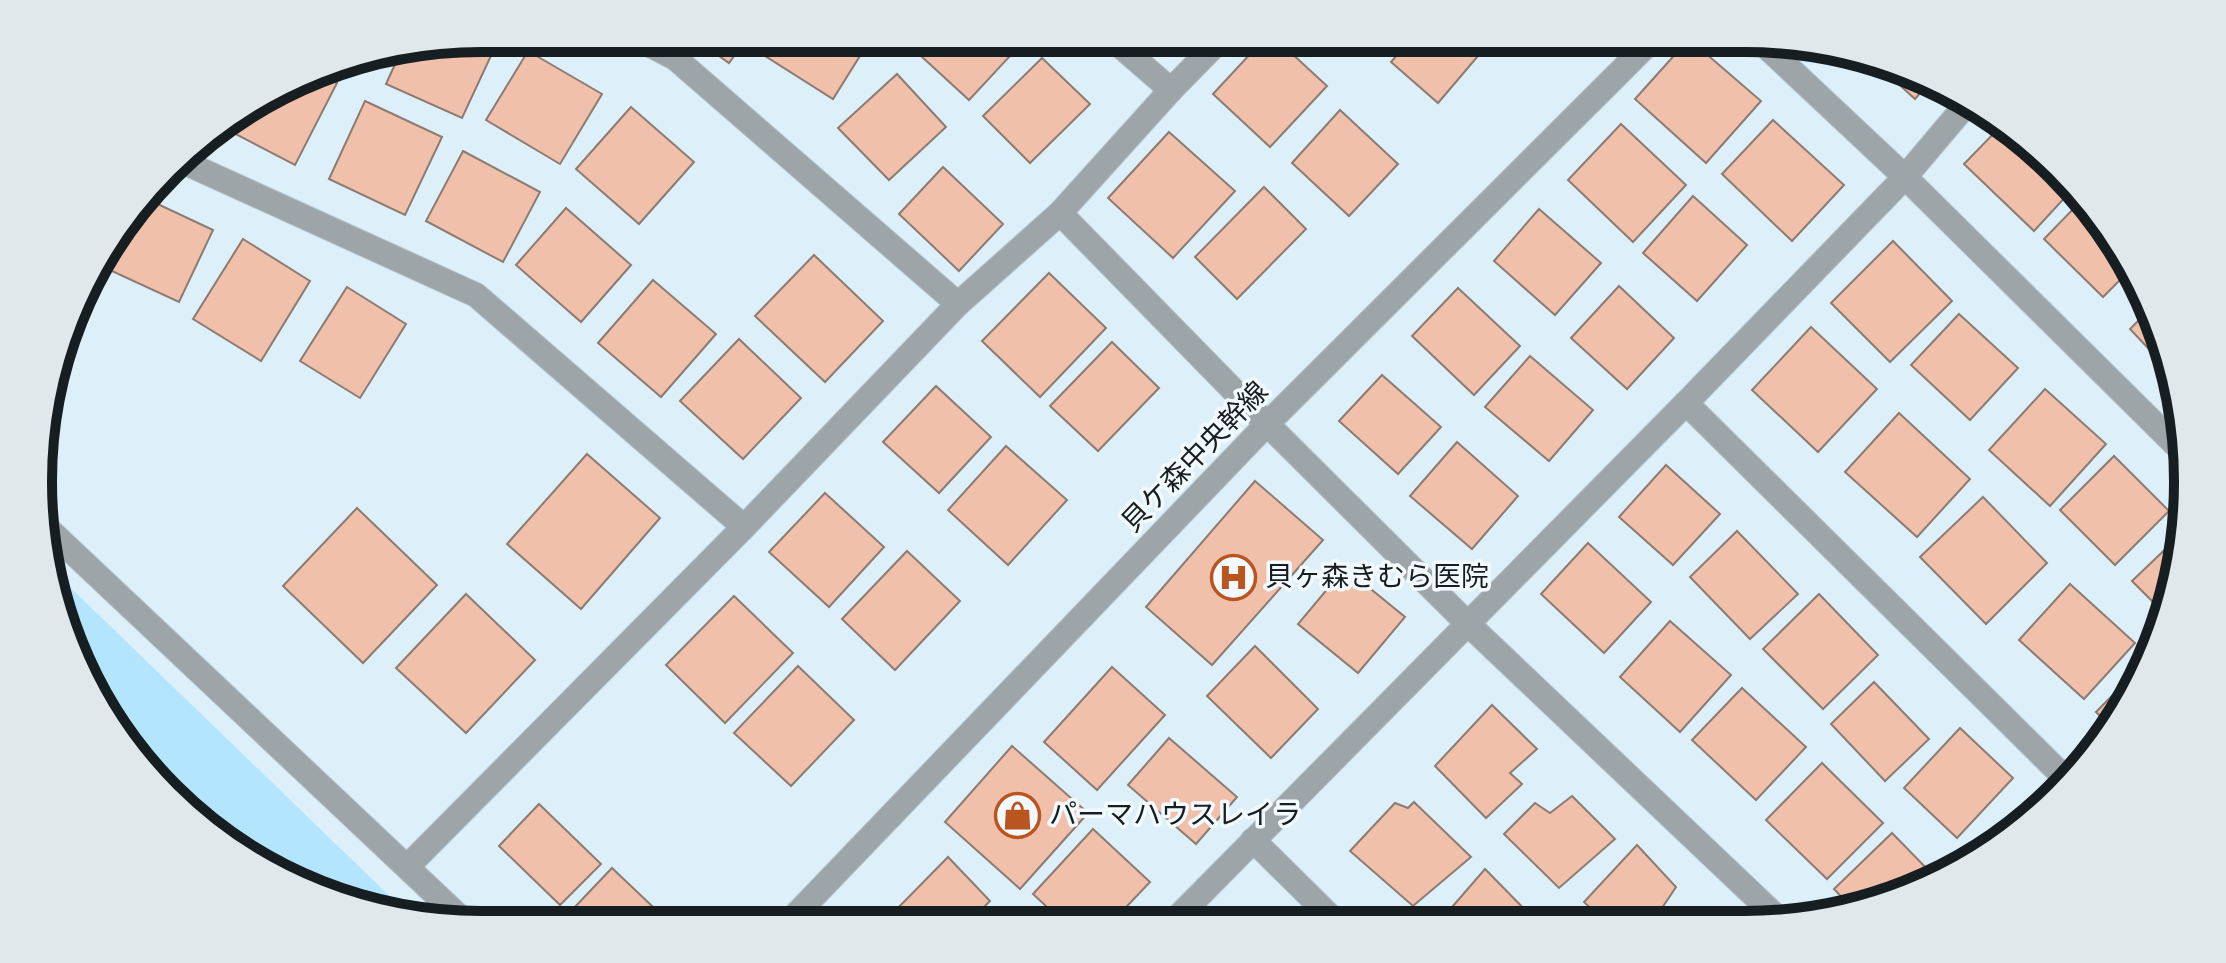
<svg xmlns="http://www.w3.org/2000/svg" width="2226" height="963" font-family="Signika,'Noto Sans JP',sans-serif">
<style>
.green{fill:#b3e5fe}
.building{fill:#f1c0aa;stroke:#8b7b73;stroke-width:2}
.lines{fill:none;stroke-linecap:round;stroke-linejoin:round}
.minor-casing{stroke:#b9c9d2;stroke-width:26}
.minor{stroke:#9da5a9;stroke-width:24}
.labels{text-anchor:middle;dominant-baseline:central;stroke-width:7;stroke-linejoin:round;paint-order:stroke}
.street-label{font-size:28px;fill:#171e21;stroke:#f3fafe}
.poi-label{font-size:28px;fill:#171e21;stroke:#f3fafe;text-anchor:start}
.rim{fill:none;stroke:#171e21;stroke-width:10}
</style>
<rect width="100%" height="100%" fill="#ddeff9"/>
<path class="green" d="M 46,564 L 406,912 L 339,901 L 211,833 L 98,704 Z"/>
<g class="building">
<path d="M 481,38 L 496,45 L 462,118 L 386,84 L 401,51 Z"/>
<path d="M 694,38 L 747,38 L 729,63 Z"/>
<path d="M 772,38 L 860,38 L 868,43 L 833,99 L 762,54 Z"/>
<path d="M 916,38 L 1019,38 L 1023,42 L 969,100 L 909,45 Z"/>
<path d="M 1265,38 L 1275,38 L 1327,86 L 1270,147 L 1213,94 Z"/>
<path d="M 1412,38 L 1484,38 L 1489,43 L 1438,103 L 1391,62 Z"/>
<path d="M 1689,39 L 1761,101 L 1706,163 L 1635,99 Z"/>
<path d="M 528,51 L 602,94 L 560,164 L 486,120 Z"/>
<path d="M 1042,58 L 1090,104 L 1030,163 L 983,116 Z"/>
<path d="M 1871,59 L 1887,62 L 1927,85 L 1915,99 Z"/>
<path d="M 318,73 L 337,83 L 295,165 L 224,128 Z"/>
<path d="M 897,74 L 946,127 L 889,180 L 838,128 Z"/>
<path d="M 365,101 L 442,137 L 405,215 L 329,179 Z"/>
<path d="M 631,107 L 694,162 L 639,224 L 576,169 Z"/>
<path d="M 1340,110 L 1398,164 L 1349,216 L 1292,163 Z"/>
<path d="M 1773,120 L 1844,185 L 1792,241 L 1722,174 Z"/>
<path d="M 1621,124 L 1686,185 L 1633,242 L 1568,180 Z"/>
<path d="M 2000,127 L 2037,148 L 2070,192 L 2034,231 L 1964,164 Z"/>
<path d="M 1169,132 L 1235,191 L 1173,258 L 1108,198 Z"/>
<path d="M 463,151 L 540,192 L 503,262 L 426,221 Z"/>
<path d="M 943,167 L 1003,224 L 959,271 L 899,214 Z"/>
<path d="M 1264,187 L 1306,229 L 1237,299 L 1195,257 Z"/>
<path d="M 1693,196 L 1747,245 L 1697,301 L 1643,253 Z"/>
<path d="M 147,199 L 213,230 L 179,302 L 101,266 L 113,240 Z"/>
<path d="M 2079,203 L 2130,270 L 2103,297 L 2044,239 Z"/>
<path d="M 566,208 L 631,265 L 581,322 L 516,265 Z"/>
<path d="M 1539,209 L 1601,263 L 1555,315 L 1494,261 Z"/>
<path d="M 243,239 L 310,281 L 261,361 L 193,319 Z"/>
<path d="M 1893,241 L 1952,301 L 1890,362 L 1831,303 Z"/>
<path d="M 814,255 L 883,321 L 825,382 L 755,316 Z"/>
<path d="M 1049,273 L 1106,328 L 1040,397 L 982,341 Z"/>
<path d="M 653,280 L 716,334 L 661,397 L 598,343 Z"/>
<path d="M 1619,286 L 1674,338 L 1627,389 L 1571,338 Z"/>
<path d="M 347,287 L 406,324 L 360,398 L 300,361 Z"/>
<path d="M 1458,288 L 1520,346 L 1474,395 L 1412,336 Z"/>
<path d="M 2149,310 L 2163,364 L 2130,329 Z"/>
<path d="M 1959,314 L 2018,368 L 1970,420 L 1911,365 Z"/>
<path d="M 1811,327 L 1877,389 L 1818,452 L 1752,390 Z"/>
<path d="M 739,339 L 801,398 L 743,459 L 680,401 Z"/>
<path d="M 1112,342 L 1159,388 L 1098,451 L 1050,406 Z"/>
<path d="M 1530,356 L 1593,410 L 1549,461 L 1485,407 Z"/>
<path d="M 1382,375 L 1441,427 L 1398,474 L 1339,421 Z"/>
<path d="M 936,386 L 991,437 L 939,493 L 883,442 Z"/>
<path d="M 2045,389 L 2106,444 L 2050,506 L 1989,450 Z"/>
<path d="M 1899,413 L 1970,479 L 1917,537 L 1845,472 Z"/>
<path d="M 1457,442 L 1518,496 L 1472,549 L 1410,496 Z"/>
<path d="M 1006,446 L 1067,500 L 1008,565 L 948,510 Z"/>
<path d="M 587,454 L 660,518 L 581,609 L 507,544 Z"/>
<path d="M 2114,456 L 2169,511 L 2115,565 L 2060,510 Z"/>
<path d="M 1666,465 L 1720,514 L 1673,565 L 1619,517 Z"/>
<path d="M 1255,481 L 1323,540 L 1212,665 L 1146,607 Z"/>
<path d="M 825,493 L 884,547 L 829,607 L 769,552 Z"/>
<path d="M 1983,497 L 2047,563 L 1986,624 L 1920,557 Z"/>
<path d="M 357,508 L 437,585 L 363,663 L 283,586 Z"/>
<path d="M 1737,531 L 1798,594 L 1750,639 L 1690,577 Z"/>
<path d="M 2176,539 L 2166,615 L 2132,581 Z"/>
<path d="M 1588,543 L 1651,602 L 1604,653 L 1541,594 Z"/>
<path d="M 907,551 L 960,601 L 895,670 L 842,619 Z"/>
<path d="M 1345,568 L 1405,617 L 1358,673 L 1298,624 Z"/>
<path d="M 2070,584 L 2135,643 L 2084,699 L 2019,640 Z"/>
<path d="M 466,594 L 535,660 L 466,733 L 396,668 Z"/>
<path d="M 1819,594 L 1878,655 L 1823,709 L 1763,649 Z"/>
<path d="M 734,596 L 793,653 L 725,723 L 666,665 Z"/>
<path d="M 1670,621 L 1731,675 L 1680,732 L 1620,677 Z"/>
<path d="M 1255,646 L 1318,709 L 1271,758 L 1207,696 Z"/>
<path d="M 2147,660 L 2113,728 L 2113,729 L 2096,712 Z"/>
<path d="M 798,666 L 854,720 L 791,786 L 734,733 Z"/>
<path d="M 1112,667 L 1165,715 L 1097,790 L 1044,742 Z"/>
<path d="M 1874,682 L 1929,739 L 1885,781 L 1831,724 Z"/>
<path d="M 1742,688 L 1806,747 L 1756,800 L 1692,740 Z"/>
<path d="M 1492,705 L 1537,749 L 1510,773 L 1522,784 L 1486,818 L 1435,766 Z"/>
<path d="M 1960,728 L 2013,778 L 1957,838 L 1904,788 Z"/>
<path d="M 1169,738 L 1237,797 L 1196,844 L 1128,785 Z"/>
<path d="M 1012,746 L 1088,813 L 1020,889 L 945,822 Z"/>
<path d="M 1822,763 L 1883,823 L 1827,879 L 1766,820 Z"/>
<path d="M 1572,796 L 1615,839 L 1559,888 L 1504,834 L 1535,803 L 1550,813 Z"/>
<path d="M 1414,802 L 1471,857 L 1413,906 L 1350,851 L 1395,803 L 1408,808 Z"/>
<path d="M 2025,802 L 2038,814 L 2037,815 L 1972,858 Z"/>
<path d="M 539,804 L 601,864 L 560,905 L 499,846 Z"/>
<path d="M 1093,829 L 1150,882 L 1111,923 L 1064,923 L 1033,894 Z"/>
<path d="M 1892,833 L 1938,880 L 1851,907 L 1834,889 Z"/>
<path d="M 1637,845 L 1676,887 L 1662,908 L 1670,922 L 1605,922 L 1584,902 Z"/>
<path d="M 948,857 L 990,901 L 967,924 L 896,924 L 889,917 Z"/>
<path d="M 612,868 L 671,924 L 585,925 L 571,911 Z"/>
<path d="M 1485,869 L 1537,922 L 1450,922 L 1446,914 Z"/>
<path d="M 1002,911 L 1014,923 L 990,924 Z"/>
</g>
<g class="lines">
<defs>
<g id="minor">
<path d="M 636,38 L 675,58 L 958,304"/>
<path d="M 1111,38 L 1171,90"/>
<path d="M 1759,40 L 1905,177 L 2187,456"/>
<path d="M 179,160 L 476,295 L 744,527"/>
<path d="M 1060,213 L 1242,399 L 1468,624 L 1781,921"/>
<path d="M 1686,403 L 2067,780"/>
<path d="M 46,527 L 465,922"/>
<path d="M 1253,840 L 1337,923"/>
<path d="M 408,866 L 744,527 L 958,304 L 1060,213 L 1171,90 L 1222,38"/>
<path d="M 1172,923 L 1686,403 L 1905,177 L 1965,106"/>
<path d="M 787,924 L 1267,424 L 1654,38"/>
</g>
</defs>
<use href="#minor" class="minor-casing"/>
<use href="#minor" class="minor"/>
</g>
<defs>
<symbol id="hospital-ring" viewBox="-11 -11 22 22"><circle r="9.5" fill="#f3fafe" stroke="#b9551f" stroke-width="1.5"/><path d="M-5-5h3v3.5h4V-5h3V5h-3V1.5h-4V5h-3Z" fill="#b9551f"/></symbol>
<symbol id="shop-ring" viewBox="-11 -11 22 22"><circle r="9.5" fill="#f3fafe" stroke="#b9551f" stroke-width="1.5"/><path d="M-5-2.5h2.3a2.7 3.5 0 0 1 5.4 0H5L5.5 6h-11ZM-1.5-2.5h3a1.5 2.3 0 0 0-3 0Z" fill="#b9551f"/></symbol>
</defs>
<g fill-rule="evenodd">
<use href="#hospital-ring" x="1208" y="552" width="51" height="51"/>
<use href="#shop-ring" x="992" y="790" width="51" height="51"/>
</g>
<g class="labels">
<g class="street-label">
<text transform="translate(1195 457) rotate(-46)">貝ケ森中央幹線</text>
</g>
<g class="poi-label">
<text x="1265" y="577">貝ヶ森きむら医院</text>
<text x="1049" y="815">パーマハウスレイラ</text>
</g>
</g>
<path d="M0 0H2226V963H0ZM481 52H1745A429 429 0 0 1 2174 481V482A429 429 0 0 1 1745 911H481A429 429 0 0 1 52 482V481A429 429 0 0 1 481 52Z" fill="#e1e8ec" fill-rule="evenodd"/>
<path class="rim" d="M481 52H1745A429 429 0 0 1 2174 481V482A429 429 0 0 1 1745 911H481A429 429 0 0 1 52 482V481A429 429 0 0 1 481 52Z"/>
</svg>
